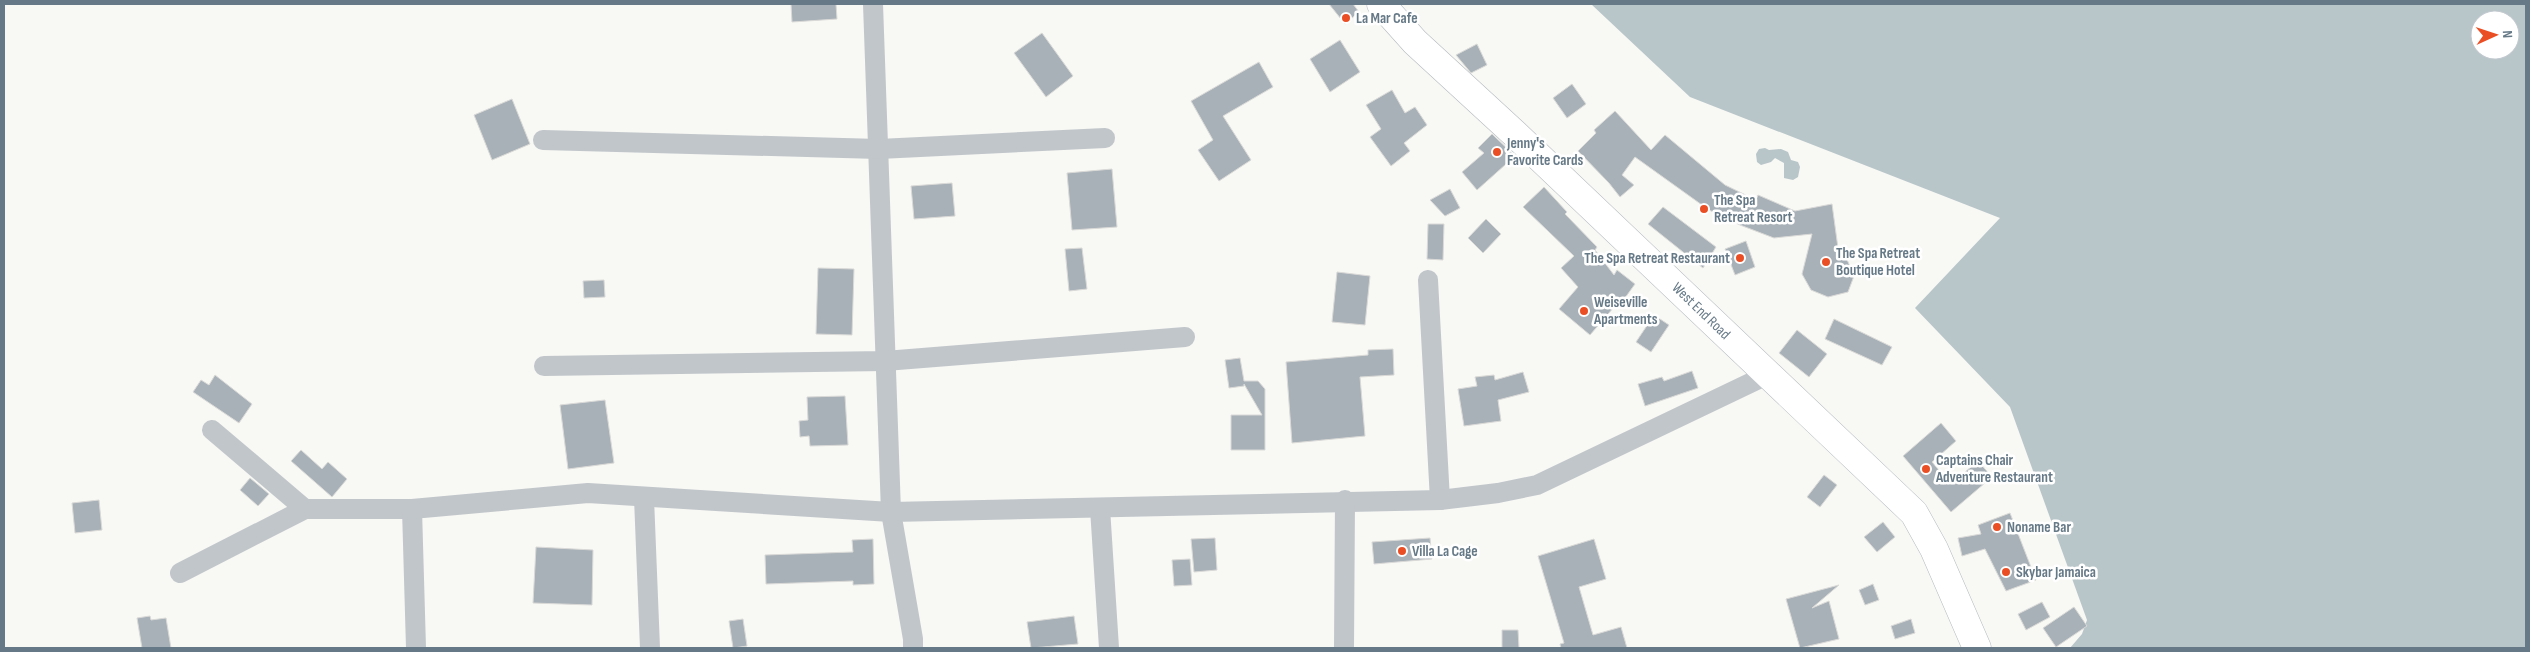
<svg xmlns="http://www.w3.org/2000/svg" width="2530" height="652" font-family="'Sofia Sans Condensed',sans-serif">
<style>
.water{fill:#b8c5c9;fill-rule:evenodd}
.building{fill:#a8b1b7;stroke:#dadad8}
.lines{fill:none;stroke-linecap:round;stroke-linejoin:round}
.secondary-casing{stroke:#b3babe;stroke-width:29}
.street{stroke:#c1c6ca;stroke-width:20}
.secondary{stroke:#fff;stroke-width:28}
.poi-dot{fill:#ea4e24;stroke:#fff;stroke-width:2}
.labels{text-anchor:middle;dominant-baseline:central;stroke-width:5;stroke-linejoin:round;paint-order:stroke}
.poi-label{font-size:15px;font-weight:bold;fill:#667987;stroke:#fff;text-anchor:start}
.street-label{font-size:15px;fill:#667987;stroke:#fff}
</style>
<rect width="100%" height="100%" fill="#f8f8f5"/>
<g class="water">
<path d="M 1591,4 L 2526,4 L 2526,648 L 2070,648 L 2082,634 L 2087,620 L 2010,407 L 1915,308 L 2000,218 L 1690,97 ZM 2480,20 L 2510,20 L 2510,50 L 2480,50 Z"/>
<path d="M 1765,148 L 1769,150 L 1781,149 L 1788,152 L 1791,160 L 1798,162 L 1800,167 L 1798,177 L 1793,180 L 1784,178 L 1784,163 L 1775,158 L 1771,162 L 1761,165 L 1757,162 L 1756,154 L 1759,149 Z"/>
</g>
<g class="building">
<path d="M 791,4 L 836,4 L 837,19 L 792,22 Z"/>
<path d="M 1329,4 L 1353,4 L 1359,12 L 1345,24 Z"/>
<path d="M 1042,33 L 1073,76 L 1046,97 L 1014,53 Z"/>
<path d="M 1340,40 L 1360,72 L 1330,92 L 1310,59 Z"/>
<path d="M 1477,44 L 1487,65 L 1471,73 L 1456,55 Z"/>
<path d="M 1259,62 L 1273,87 L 1223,116 L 1251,160 L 1219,181 L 1198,150 L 1213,140 L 1191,101 Z"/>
<path d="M 1572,84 L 1586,104 L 1567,118 L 1553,98 Z"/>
<path d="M 1392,90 L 1405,113 L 1415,107 L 1427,125 L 1404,143 L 1410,151 L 1391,166 L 1370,137 L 1381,129 L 1366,105 Z"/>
<path d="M 512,99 L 530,144 L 492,160 L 474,115 Z"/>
<path d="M 1615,111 L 1651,150 L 1665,135 L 1725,185 L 1756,200 L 1758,195 L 1795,211 L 1832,204 L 1838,248 L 1843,250 L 1854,276 L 1848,292 L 1828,297 L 1811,290 L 1802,274 L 1812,234 L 1774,238 L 1740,225 L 1709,210 L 1635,157 L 1622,175 L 1634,185 L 1620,197 L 1609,183 L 1578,151 L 1596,133 L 1594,130 Z"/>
<path d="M 1492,134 L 1515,156 L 1477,190 L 1462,172 L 1484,153 L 1478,148 Z"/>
<path d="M 1112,169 L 1117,227 L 1072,230 L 1067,173 Z"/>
<path d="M 952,183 L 955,216 L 914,219 L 911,186 Z"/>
<path d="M 1544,187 L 1567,212 L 1565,214 L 1597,247 L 1595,250 L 1614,275 L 1617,270 L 1635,284 L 1617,309 L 1614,307 L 1590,335 L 1559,309 L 1578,287 L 1561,268 L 1574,256 L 1523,207 Z"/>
<path d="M 1450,189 L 1460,208 L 1445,216 L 1430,200 Z"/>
<path d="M 1663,207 L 1716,247 L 1703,268 L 1648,224 Z"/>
<path d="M 1486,219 L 1501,234 L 1483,253 L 1468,238 Z"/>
<path d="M 1428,224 L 1444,224 L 1443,260 L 1427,259 Z"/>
<path d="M 1746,241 L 1755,267 L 1735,275 L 1725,249 Z"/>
<path d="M 1082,248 L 1087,289 L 1069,291 L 1065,249 Z"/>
<path d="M 818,268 L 854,269 L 852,335 L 816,334 Z"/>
<path d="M 1337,272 L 1370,276 L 1365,325 L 1332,322 Z"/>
<path d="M 604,280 L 605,297 L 584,298 L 583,281 Z"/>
<path d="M 1654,315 L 1669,325 L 1651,352 L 1636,342 Z"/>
<path d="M 1834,319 L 1892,347 L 1882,365 L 1825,339 Z"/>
<path d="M 1797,330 L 1827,354 L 1809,377 L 1779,353 Z"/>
<path d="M 1393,349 L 1394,375 L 1360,377 L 1365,436 L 1292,443 L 1286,362 L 1368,355 L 1368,350 Z"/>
<path d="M 1240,358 L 1244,381 L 1258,381 L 1265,389 L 1265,450 L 1231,450 L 1231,415 L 1262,415 L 1244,384 L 1244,386 L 1229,388 L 1225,360 Z"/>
<path d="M 1692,371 L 1698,388 L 1645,406 L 1638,384 L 1662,377 L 1664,381 Z"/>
<path d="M 1523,372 L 1529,392 L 1498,400 L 1501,421 L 1464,426 L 1458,389 L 1477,386 L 1475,377 L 1494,375 L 1495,380 Z"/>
<path d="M 215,375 L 252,404 L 239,423 L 193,392 L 201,380 L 209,385 Z"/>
<path d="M 845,396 L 848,445 L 810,446 L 809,436 L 800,437 L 799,421 L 808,420 L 807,397 Z"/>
<path d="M 605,400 L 614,463 L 568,469 L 560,405 Z"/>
<path d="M 1941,423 L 1956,441 L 1932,462 L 1951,484 L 1978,461 L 1992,477 L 1951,512 L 1903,456 Z"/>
<path d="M 301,450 L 322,469 L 328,462 L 347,479 L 332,497 L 291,461 Z"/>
<path d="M 1824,475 L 1837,485 L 1820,507 L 1807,497 Z"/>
<path d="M 250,478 L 269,494 L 258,506 L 240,490 Z"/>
<path d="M 99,500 L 102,530 L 75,533 L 72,503 Z"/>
<path d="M 2010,513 L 2036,580 L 2006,591 L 1985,549 L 1962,556 L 1958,538 L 1981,534 L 1978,525 Z"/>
<path d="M 1883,522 L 1895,537 L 1877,552 L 1864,537 Z"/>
<path d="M 1215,538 L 1217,570 L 1194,572 L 1191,539 Z"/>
<path d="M 1430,538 L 1432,559 L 1374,564 L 1372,542 Z"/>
<path d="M 873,539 L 874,584 L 853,585 L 853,581 L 766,584 L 765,555 L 853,552 L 852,540 Z"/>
<path d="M 1594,539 L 1606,579 L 1579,587 L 1593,635 L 1621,627 L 1627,648 L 1561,648 L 1560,644 L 1564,643 L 1538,556 Z"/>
<path d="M 536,547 L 593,550 L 592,605 L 533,603 Z"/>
<path d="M 1190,559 L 1192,585 L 1174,586 L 1172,560 Z"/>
<path d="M 1873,584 L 1879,600 L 1865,605 L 1859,590 Z"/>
<path d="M 1839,585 L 1812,608 L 1829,601 L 1839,639 L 1800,648 L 1786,599 Z"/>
<path d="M 2042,602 L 2050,617 L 2026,630 L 2018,614 Z"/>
<path d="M 2074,607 L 2087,626 L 2056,647 L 2043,628 Z"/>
<path d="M 150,616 L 151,620 L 166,618 L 171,648 L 142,648 L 137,618 Z"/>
<path d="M 1074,616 L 1078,644 L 1031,648 L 1027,622 Z"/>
<path d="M 743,619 L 747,646 L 733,648 L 729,621 Z"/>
<path d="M 1911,619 L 1915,633 L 1895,639 L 1891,626 Z"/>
<path d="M 1502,630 L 1518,630 L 1519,648 L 1502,648 Z"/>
</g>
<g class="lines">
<defs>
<path id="secondary" d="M 1381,4 L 1415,42 L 1515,134 L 1914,513 L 1934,549 L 1977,648"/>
</defs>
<use href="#secondary" class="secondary-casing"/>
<g class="street">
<path d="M 873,4 L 891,512 L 913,639 L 913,648"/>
<path d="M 543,140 L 879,149 L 1105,138"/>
<path d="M 1428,280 L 1440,500"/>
<path d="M 544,366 L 885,361 L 1185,337"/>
<path d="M 212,430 L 305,509"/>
<path d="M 644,498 L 650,648"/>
<path d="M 1100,508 L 1109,648"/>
<path d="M 180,573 L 305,509 L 412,509"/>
<path d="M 416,648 L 412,509 L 588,493 L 891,512 L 1440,500 L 1498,493 L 1537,485 L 1767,375"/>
<path d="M 1344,648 L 1345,500"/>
</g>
<use href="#secondary" class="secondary"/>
</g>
<g class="poi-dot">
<circle cx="1346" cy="18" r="5"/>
<circle cx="1497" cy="152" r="5"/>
<circle cx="1704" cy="209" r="5"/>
<circle cx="1740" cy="258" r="5"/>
<circle cx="1826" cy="262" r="5"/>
<circle cx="1584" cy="311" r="5"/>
<circle cx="1926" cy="469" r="5"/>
<circle cx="1997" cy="527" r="5"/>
<circle cx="1402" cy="551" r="5"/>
<circle cx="2006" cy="572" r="5"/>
</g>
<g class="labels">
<g class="poi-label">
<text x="1356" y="18">La Mar Cafe</text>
<text x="1507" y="143">Jenny's<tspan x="1507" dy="17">Favorite Cards</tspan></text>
<text x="1714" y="200">The Spa<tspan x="1714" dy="17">Retreat Resort</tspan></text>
<text x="1836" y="253">The Spa Retreat<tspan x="1836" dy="17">Boutique Hotel</tspan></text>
<text x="1730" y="258" text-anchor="end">The Spa Retreat Restaurant</text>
<text x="1594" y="302">Weiseville<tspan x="1594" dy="17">Apartments</tspan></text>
<text x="1936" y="460">Captains Chair<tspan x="1936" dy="17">Adventure Restaurant</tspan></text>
<text x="2007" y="527">Noname Bar</text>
<text x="1412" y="551">Villa La Cage</text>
<text x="2016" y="572">Skybar Jamaica</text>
</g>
<g class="street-label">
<text transform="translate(1701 311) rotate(44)">West End Road</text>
</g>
</g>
<rect width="2530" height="652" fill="none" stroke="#667987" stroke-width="10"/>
<g transform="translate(2495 35) rotate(87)"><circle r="24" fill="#ffffff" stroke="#c2c9cf"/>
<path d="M0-4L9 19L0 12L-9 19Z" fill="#ea4e24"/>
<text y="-8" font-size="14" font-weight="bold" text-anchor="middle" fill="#667987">N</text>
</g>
</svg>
